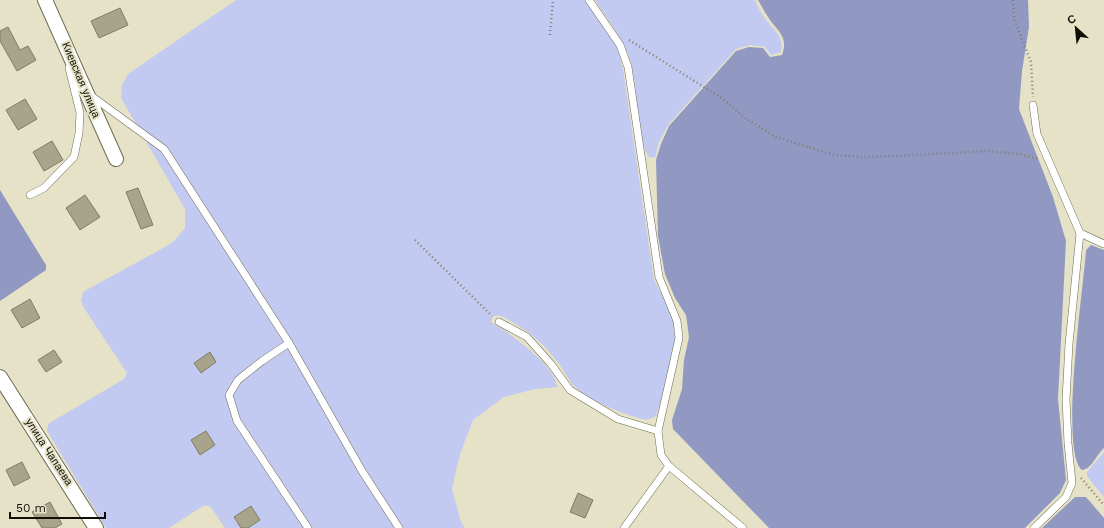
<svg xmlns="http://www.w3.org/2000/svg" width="1104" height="528" font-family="'Work Sans',sans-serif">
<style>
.green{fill:#c2caf1}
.forest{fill:#9198c2}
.building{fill:#a7a48b;stroke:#7f7c64}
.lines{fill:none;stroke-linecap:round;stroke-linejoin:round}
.service-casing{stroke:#6e6b54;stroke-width:8}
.minor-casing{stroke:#6e6b54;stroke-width:16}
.path{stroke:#807e6c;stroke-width:2.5;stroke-dasharray:1 3;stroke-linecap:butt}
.service{stroke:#fff;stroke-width:7}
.minor{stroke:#fff;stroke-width:14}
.labels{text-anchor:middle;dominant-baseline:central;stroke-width:4;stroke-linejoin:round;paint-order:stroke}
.street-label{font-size:11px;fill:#100f07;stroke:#e5e2c7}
</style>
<rect width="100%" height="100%" fill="#e5e2c7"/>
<g class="green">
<path d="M 236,0 L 585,0 L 618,48 L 623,69 L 654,280 L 676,322 L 675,340 L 666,386 L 656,416 L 647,420 C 626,416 588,400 573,385 C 567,377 562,367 556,360 C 542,342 531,333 512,322 C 505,318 501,314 493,316 L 491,322 C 509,333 556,365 557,387 L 535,389 L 504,397 L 473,420 L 460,454 L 452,489 L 461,522 L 465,528 L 225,528 L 210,506 L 203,506 L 169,528 L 106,528 L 47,431 L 48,424 L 124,379 L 127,373 L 84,308 L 81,300 L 83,292 L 172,243 L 185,228 L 185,209 L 121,98 L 122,85 L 128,74 Z"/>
<path d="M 595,0 L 755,0 C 758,6 760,12 764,17 C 772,29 785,36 781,52 L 771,55 L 765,47 L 750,45 L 736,49 L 668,125 L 659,142 L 655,158 L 649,157 C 636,137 638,92 632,67 C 627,42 608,21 595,0 Z"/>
<path d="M 1104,452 L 1104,497 L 1087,476 L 1087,472 Z"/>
</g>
<g class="forest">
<path d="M 758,0 L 1028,0 L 1029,27 L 1022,71 L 1019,109 L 1053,197 L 1066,241 L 1058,399 L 1066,480 L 1060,493 L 1025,528 L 769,528 L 673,429 L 672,420 L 682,389 L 684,360 L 689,337 L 686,315 L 675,298 L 665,274 L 658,236 L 656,160 L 661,144 L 669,126 L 736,51 L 749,47 L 763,48 L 770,57 L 782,55 C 789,36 777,31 768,17 C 764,11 761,5 758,0 Z"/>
<path d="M 0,190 L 46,265 L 46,270 L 0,301 Z"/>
<path d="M 1091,245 L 1104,250 L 1104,448 C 1096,455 1092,469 1082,470 C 1059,451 1084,285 1086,250 Z"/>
<path d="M 1075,497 L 1086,497 L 1104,518 L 1104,528 L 1042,528 Z"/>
</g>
<g class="building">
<path d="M 120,8 L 128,25 L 99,38 L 91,21 Z"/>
<path d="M 8,27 L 20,50 L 28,46 L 36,60 L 17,71 L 0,41 L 0,31 Z"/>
<path d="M 25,99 L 37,119 L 18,130 L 6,110 Z"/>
<path d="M 52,141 L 63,160 L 44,171 L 33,152 Z"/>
<path d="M 138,188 L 153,225 L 141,229 L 126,192 Z"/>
<path d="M 85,195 L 100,217 L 80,230 L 66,208 Z"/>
<path d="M 30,299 L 40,318 L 22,328 L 11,310 Z"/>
<path d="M 54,350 L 62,362 L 46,372 L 38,360 Z"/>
<path d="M 210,352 L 216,362 L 201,373 L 194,363 Z"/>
<path d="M 206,431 L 215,445 L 200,455 L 191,440 Z"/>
<path d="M 22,462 L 30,478 L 14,486 L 6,470 Z"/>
<path d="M 578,493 L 593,500 L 585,518 L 570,512 Z"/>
<path d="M 50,502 L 62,524 L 55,528 L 42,528 L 32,512 Z"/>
<path d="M 251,506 L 260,520 L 248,528 L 241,528 L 234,517 Z"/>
</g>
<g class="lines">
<defs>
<g id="service">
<path d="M 589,0 L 620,45 L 628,67 L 659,277 L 677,321 L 679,338 L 658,431 L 661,455 L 669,466 L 743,528"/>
<path d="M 90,95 L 164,149 L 289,343 L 362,471 L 399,528"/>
<path d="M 1033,105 L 1037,134 L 1080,233 L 1069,344 L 1066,399 L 1068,443 L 1072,483 L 1066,497 L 1034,528"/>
<path d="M 30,195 L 44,188 L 74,157 L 79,133 L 80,113 L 69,68"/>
<path d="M 1080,233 L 1104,244"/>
<path d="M 499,322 L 527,337 L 551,364 L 570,390 L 618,419 L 658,431"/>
<path d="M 289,343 L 262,361 L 238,380 L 229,395 L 237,421 L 308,528"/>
<path d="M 624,528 L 669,466"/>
</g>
<g id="minor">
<path d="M 45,0 L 116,159"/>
<path d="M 0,377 L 96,528"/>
</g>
</defs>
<use href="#service" class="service-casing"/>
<use href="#minor" class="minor-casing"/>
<g class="path">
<path d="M 1013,0 L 1014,19 L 1031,62 L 1033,97"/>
<path d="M 550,35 L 553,0"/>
<path d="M 629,40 L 723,99 L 745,118 L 776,137 L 834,155 L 862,157 L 896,156 L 988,151 L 1018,154 L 1039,159"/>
<path d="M 415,240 L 492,316"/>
<path d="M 1081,478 L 1104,505"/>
</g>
<use href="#service" class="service"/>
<use href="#minor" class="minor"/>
</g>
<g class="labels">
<g class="street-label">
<text transform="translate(81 80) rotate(67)">Киевская улица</text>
<text transform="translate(49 452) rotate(57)">улица Чапаева</text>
</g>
</g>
<g transform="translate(1076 28) rotate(333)" stroke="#e5e2c7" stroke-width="3" paint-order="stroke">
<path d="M0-3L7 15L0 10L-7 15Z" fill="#100f07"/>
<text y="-6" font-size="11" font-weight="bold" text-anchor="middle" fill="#100f07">С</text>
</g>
<path d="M10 512v6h95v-6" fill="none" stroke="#100f07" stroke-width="2"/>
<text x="16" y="512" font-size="12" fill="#100f07" stroke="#e5e2c7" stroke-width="3" paint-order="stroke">50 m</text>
</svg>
